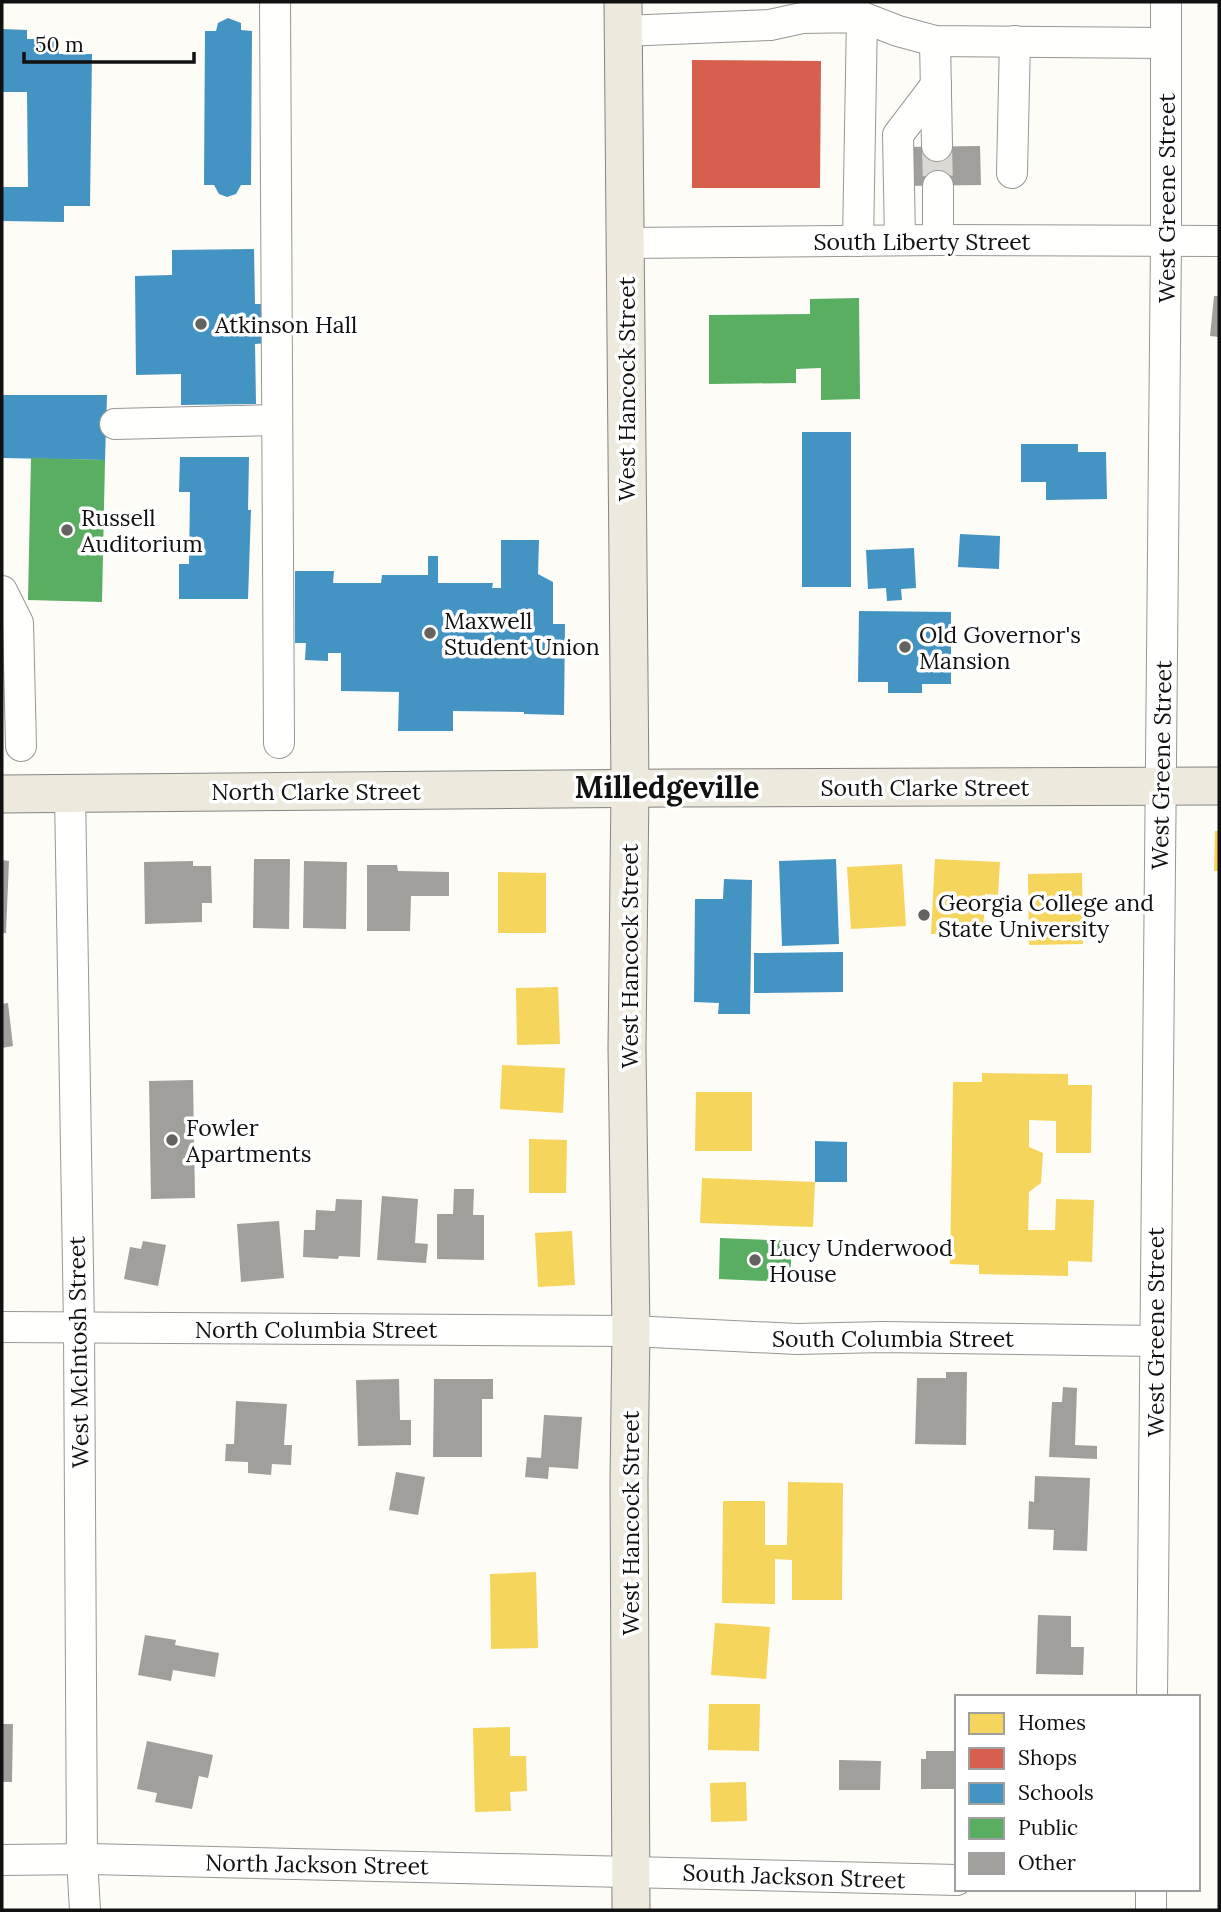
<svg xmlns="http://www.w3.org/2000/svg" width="1221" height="1912" font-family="Lora,serif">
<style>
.homes{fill:#f6d55c}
.shops{fill:#d6604d}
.schools{fill:#4393c3}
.public{fill:#5aae61}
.building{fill:#a19f9c}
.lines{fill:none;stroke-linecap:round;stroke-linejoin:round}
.minor-tunnel{stroke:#dad9d4;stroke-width:30;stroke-dasharray:30 15;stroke-linecap:butt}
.minor-casing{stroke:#979795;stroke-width:32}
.major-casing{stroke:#858482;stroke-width:39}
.minor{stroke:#fffffe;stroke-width:30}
.major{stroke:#ede9dc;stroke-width:37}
.poi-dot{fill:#646362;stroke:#fff;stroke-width:2.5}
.labels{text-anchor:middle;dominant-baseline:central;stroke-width:7;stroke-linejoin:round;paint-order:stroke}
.street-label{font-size:23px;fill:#111;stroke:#fff}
.poi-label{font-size:23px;fill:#111;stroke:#fff;text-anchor:start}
.district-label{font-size:30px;font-weight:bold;fill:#111;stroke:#fff}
</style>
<rect width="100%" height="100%" fill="#fdfcf7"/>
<g class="homes">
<path d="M 1215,831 L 1219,831 L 1219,871 L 1214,871 Z"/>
<path d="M 935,859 L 1000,862 L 998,895 L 985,894 L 983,936 L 931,934 Z"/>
<path d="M 902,864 L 906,926 L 851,929 L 847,867 Z"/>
<path d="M 498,872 L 546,873 L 546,933 L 498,933 Z"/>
<path d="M 1082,873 L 1083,944 L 1029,945 L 1028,874 Z"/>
<path d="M 558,987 L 560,1044 L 517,1045 L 516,988 Z"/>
<path d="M 502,1065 L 565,1068 L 563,1113 L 500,1109 Z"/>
<path d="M 982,1073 L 1068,1074 L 1068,1085 L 1092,1085 L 1091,1153 L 1056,1153 L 1056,1121 L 1029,1120 L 1029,1147 L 1043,1153 L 1041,1183 L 1029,1192 L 1028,1230 L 1055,1230 L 1056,1199 L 1094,1200 L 1092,1262 L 1068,1261 L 1068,1276 L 979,1274 L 979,1265 L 950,1264 L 953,1082 L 982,1082 Z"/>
<path d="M 696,1092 L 752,1092 L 752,1151 L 695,1151 Z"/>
<path d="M 529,1139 L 567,1140 L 566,1193 L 529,1193 Z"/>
<path d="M 702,1178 L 815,1182 L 813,1227 L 700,1223 Z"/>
<path d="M 572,1231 L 575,1285 L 538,1287 L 535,1233 Z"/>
<path d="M 788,1482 L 843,1483 L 842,1600 L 792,1600 L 792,1560 L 775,1559 L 775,1604 L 722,1603 L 723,1501 L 765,1501 L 765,1545 L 787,1545 Z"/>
<path d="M 536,1572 L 538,1648 L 491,1649 L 490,1574 Z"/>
<path d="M 715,1623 L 770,1627 L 766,1679 L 711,1675 Z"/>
<path d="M 709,1704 L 760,1704 L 759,1751 L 708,1750 Z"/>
<path d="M 510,1727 L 510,1756 L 526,1756 L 527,1791 L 510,1792 L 511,1811 L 475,1812 L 473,1728 Z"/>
<path d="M 746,1782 L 747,1821 L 711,1822 L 710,1783 Z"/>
</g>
<path class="shops" d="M 692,60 L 821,61 L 820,188 L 692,188 Z"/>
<g class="schools">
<path d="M 228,18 L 241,23 L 241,30 L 252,31 L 251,185 L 241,185 L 236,194 L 227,197 L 219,194 L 214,185 L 204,185 L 205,31 L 216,31 L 218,23 Z"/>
<path d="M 2,29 L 27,30 L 27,39 L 59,39 L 59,54 L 92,54 L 90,206 L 64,206 L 64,222 L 2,221 L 2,187 L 28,187 L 27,92 L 2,92 Z"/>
<path d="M 254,249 L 255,304 L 267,304 L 268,343 L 255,344 L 256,404 L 181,405 L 181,374 L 136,375 L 135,276 L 172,275 L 172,250 Z"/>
<path d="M 2,395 L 107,395 L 105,460 L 2,458 Z"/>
<rect x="802" y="432" width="49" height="155"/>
<path d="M 1021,444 L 1078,444 L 1078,452 L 1106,452 L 1107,499 L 1046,500 L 1046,482 L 1021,482 Z"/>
<path d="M 180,457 L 249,457 L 248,510 L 251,510 L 248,599 L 179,599 L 179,564 L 189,564 L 190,492 L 179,492 Z"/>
<path d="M 960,534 L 1000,536 L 999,569 L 958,567 Z"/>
<path d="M 501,540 L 539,540 L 538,574 L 553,582 L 553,624 L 565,624 L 564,715 L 524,714 L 524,712 L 453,711 L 453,731 L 398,731 L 399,692 L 341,691 L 341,653 L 328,653 L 328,661 L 305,660 L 306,643 L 295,643 L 295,571 L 334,571 L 333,583 L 381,583 L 382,575 L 428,575 L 428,556 L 438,556 L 438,583 L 493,583 L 492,588 L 501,588 Z"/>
<path d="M 914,548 L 916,588 L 901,589 L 902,600 L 887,601 L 886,588 L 868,589 L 866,550 Z"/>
<path d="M 859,611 L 951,612 L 951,684 L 922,684 L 922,693 L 888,693 L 888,682 L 858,682 Z"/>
<path d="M 836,859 L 839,944 L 782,946 L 779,861 Z"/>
<path d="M 724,879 L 752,880 L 750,1014 L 718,1014 L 719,1003 L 694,1002 L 695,899 L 723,899 Z"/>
<path d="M 843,952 L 843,992 L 754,993 L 754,953 Z"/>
<path d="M 815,1141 L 847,1142 L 847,1182 L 815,1182 Z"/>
</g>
<g class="public">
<path d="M 859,298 L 860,399 L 821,400 L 821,368 L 796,369 L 796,383 L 709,384 L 709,315 L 810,314 L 810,299 Z"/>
<path d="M 31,458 L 105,460 L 102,602 L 28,600 Z"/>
<path d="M 720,1238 L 792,1241 L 790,1282 L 719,1279 Z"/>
</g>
<g class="building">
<path d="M 980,146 L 981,185 L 904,186 L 903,147 Z"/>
<path d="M 1214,296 L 1219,296 L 1219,337 L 1210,336 Z"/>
<path d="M 254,859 L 290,859 L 289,929 L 253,928 Z"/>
<path d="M 2,860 L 9,861 L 6,933 L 2,933 Z"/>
<path d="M 193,861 L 193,866 L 211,866 L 212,903 L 202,903 L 202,922 L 145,924 L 144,862 Z"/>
<path d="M 304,861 L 347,862 L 346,929 L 303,928 Z"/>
<path d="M 367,865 L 397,865 L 398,871 L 449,872 L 449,896 L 411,896 L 410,931 L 367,931 Z"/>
<path d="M 8,1003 L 13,1046 L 2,1048 L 2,1004 Z"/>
<path d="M 193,1080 L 195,1198 L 151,1199 L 149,1081 Z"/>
<path d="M 454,1189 L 474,1189 L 473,1215 L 484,1215 L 484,1260 L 437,1259 L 437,1214 L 453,1214 Z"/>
<path d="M 382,1196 L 418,1199 L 415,1243 L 428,1244 L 426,1263 L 377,1260 Z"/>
<path d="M 336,1199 L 362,1200 L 360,1257 L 339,1256 L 338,1259 L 303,1257 L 304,1230 L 315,1230 L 316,1210 L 335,1211 Z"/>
<path d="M 279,1221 L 284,1278 L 241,1282 L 237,1224 Z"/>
<path d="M 143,1241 L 166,1245 L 158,1286 L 124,1279 L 130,1247 L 141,1249 Z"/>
<path d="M 946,1372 L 967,1372 L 966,1445 L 915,1444 L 917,1378 L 946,1378 Z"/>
<path d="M 399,1379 L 400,1420 L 411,1420 L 411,1445 L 358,1446 L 356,1380 Z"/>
<path d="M 434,1379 L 493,1379 L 493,1399 L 482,1399 L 482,1457 L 433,1457 Z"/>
<path d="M 1063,1387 L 1077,1388 L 1075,1445 L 1097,1446 L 1097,1459 L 1049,1457 L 1052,1402 L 1062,1402 Z"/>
<path d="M 236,1401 L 287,1404 L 284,1445 L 292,1445 L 291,1465 L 272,1464 L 271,1475 L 248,1473 L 248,1462 L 225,1461 L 226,1444 L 234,1444 Z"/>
<path d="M 544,1415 L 582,1417 L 578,1469 L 549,1467 L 548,1479 L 525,1477 L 527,1457 L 541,1458 Z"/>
<path d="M 396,1472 L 425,1477 L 418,1515 L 389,1510 Z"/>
<path d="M 1035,1476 L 1090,1478 L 1087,1551 L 1053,1550 L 1054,1530 L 1028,1529 L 1029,1501 L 1034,1502 Z"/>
<path d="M 1038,1615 L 1071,1616 L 1071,1647 L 1084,1647 L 1083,1675 L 1036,1674 Z"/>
<path d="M 145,1635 L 176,1640 L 175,1645 L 219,1653 L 215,1677 L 173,1670 L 171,1681 L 138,1675 Z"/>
<path d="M 2,1724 L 13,1724 L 12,1782 L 2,1782 Z"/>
<path d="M 147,1741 L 213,1755 L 208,1778 L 199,1776 L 192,1809 L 155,1802 L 157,1793 L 137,1789 Z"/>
<path d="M 926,1751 L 957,1751 L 957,1789 L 921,1789 L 921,1759 L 926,1759 Z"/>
<path d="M 839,1760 L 881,1761 L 880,1790 L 839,1790 Z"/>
</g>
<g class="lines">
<path class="minor-tunnel" d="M 937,146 L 938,186"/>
<defs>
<g id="minor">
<path d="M 275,2 L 279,743"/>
<path d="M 862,17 L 898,31 L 935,41 L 1166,43"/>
<path d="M 623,31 L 770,25 L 802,18 L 862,17 L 858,241"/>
<path d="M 935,41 L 937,146"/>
<path d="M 1012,173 L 1015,41"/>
<path d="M 938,186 L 938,240"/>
<path d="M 900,240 L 898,135 L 936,85"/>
<path d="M 625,243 L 938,240 L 1219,241"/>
<path d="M 115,424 L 277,420"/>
<path d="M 2,591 L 18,623 L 21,746"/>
<path d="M 70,794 L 79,1327 L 82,1859 L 85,1910"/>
<path d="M 2,1327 L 631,1331 L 797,1339 L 883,1337 L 1155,1341"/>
<path d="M 1152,1697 L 1166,240 L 1166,2"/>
<path d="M 2,1860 L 90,1859 L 957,1880"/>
<path d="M 1151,1910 L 1151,1889"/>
</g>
<g id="major">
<path d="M 623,2 L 630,788 L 627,1048 L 631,1331 L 629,1481 L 631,1910"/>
<path d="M 2,794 L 671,788 L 1219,786"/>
</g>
</defs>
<use href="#minor" class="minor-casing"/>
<use href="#major" class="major-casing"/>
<use href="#minor" class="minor"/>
<use href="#major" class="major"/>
</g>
<g class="poi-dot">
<circle cx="201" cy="324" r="7"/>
<circle cx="67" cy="530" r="7"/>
<circle cx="430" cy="633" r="7"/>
<circle cx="905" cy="647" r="7"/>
<circle cx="924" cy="915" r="7"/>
<circle cx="172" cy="1140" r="7"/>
<circle cx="755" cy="1260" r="7"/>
</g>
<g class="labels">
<g class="street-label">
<text transform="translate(1166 198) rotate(-90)">West Greene Street</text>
<text x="922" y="241">South Liberty Street</text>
<text transform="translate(626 389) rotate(-90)">West Hancock Street</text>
<text transform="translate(1161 765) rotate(-89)">West Greene Street</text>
<text x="925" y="787">South Clarke Street</text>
<text x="316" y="791">North Clarke Street</text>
<text transform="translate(629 956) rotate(-90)">West Hancock Street</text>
<text x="316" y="1329">North Columbia Street</text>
<text transform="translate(1155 1332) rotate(-90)">West Greene Street</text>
<text x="893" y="1338">South Columbia Street</text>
<text transform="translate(78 1352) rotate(-91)">West McIntosh Street</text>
<text transform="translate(630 1523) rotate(-90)">West Hancock Street</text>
<text transform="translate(317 1864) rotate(1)">North Jackson Street</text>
<text transform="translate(794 1876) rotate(2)">South Jackson Street</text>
</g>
<g class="poi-label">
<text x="215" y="324">Atkinson Hall</text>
<text x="81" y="517">Russell<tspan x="81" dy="26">Auditorium</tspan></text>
<text x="444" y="620">Maxwell<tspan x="444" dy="26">Student Union</tspan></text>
<text x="919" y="634">Old Governor's<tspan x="919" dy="26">Mansion</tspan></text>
<text x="938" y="902">Georgia College and<tspan x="938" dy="26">State University</tspan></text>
<text x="186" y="1127">Fowler<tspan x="186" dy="26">Apartments</tspan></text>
<text x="769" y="1247">Lucy Underwood<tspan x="769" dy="26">House</tspan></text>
</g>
<g class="district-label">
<text x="667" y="787">Milledgeville</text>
</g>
</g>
<rect width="1221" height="1912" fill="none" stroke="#111111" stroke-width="7"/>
<rect x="955" y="1695" width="245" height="196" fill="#ffffff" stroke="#a0a0a0" stroke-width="2"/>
<rect x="969" y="1713" width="35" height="21" fill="#f6d55c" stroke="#a0a0a0" stroke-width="2"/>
<text x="1018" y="1730" font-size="21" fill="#111111">Homes</text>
<rect x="969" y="1748" width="35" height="21" fill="#d6604d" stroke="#a0a0a0" stroke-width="2"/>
<text x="1018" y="1765" font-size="21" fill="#111111">Shops</text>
<rect x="969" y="1783" width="35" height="21" fill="#4393c3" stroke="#a0a0a0" stroke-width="2"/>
<text x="1018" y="1800" font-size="21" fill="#111111">Schools</text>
<rect x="969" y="1818" width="35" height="21" fill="#5aae61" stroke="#a0a0a0" stroke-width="2"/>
<text x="1018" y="1835" font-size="21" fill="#111111">Public</text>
<rect x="969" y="1853" width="35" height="21" fill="#a19f9c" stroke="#a0a0a0" stroke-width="2"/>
<text x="1018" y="1870" font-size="21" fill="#111111">Other</text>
<path d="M24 52v10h170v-10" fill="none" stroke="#111111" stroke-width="3.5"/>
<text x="35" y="52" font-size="21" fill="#111111" stroke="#ffffff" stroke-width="5" paint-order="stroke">50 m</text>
</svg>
